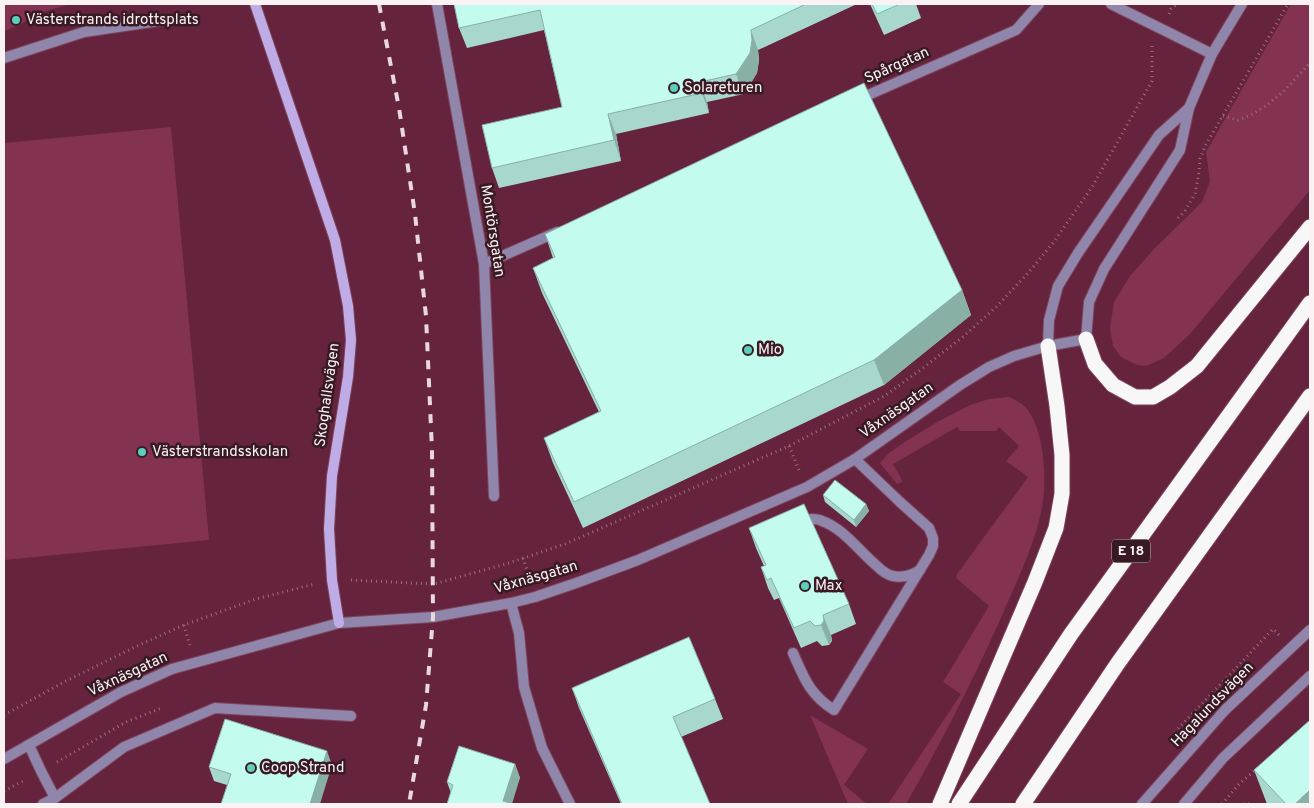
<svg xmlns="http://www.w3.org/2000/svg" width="1314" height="808" font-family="Overpass,sans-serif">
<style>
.green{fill:#833251}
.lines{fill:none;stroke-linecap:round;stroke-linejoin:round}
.service-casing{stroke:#7d445a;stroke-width:12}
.minor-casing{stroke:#7d445a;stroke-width:12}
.tertiary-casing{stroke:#7d445a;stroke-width:12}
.secondary-casing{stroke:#7d445a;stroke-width:12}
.motorway-casing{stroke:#7d445a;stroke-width:17}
.path{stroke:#9c6f80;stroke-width:3;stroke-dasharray:1 4;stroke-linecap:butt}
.service{stroke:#9085aa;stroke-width:10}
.minor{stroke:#9085aa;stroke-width:10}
.tertiary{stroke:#9085aa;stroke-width:10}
.secondary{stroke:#bface6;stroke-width:10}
.motorway{stroke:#f7f7f7;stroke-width:15}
.rail{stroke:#e8d8dd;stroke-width:4;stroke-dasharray:9 9;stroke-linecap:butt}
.wall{fill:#a8d8cd}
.shaded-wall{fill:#88b0a7}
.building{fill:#c3fbee;stroke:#88b0a7}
.poi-dot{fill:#5dceb9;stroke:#381a24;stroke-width:2}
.labels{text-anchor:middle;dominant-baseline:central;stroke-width:5;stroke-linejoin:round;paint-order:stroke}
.shield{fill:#381a24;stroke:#c0b1b6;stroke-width:1}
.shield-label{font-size:14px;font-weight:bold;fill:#fbf2f4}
.poi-label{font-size:15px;fill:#fbf2f4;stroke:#381a24;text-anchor:start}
.street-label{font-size:15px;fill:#fbf2f4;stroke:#381a24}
</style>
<rect width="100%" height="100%" fill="#65233d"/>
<g class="green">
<path d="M 4,4 L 70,4 L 33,15 L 22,24 L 4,31 Z"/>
<path d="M 1291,4 L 1310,4 L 1310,190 L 1190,334 L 1164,358 L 1146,366 L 1137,365 L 1121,357 L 1113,346 L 1110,328 L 1114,302 L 1130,276 L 1154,249 L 1202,202 L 1210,181 L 1206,152 Z"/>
<path d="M 171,127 L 209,540 L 4,560 L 4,143 Z"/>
<path d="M 1009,397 C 1015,400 1023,403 1027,409 C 1045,432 1047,480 1042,508 C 1035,544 1018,578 1004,611 C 975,677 942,741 906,804 L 888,804 L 961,694 L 943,682 L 989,606 L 956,578 L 957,574 L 1028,477 L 1006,461 L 1019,446 L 999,427 L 996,431 L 960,431 L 957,427 L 893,464 L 902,480 L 902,482 L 897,484 L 880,463 L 888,454 L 906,441 L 939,421 L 970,405 L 989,399 Z"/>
<path d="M 810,715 L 868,749 L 844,785 L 867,804 L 848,804 Z"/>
</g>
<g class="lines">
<defs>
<g id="service">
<path d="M 4,58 L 84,32 L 165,20"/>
<path d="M 811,519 C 814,519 819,519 822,521 C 843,528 860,552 877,566 C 881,570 887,575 893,576 C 902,578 912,575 920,570"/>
<path d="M 511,603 L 519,633 L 524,687 L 542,748 L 570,804"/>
<path d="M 793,653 C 804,678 810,695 834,710 L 929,555 L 933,546 L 933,538 L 929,528 L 900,502 L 855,459"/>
<path d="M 29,745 L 41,771 L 55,798 L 43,804"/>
<path d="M 55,798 L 124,747 L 215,708 L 351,716"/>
</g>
<g id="minor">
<path d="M 437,4 L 484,264 L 494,496"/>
<path d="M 1111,4 L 1212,54"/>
<path d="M 859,99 L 1016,30 L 1039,4"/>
<path d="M 484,264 L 557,232"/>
</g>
<g id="tertiary">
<path d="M 1048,346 L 1049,320 L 1058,286 L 1078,253 L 1159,135 L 1189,108"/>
<path d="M 4,759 L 121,692 L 172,669 L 339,623 L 433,617 L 511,603 L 535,597 L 579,582 L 638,560 L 807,487 L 855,459 L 960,385 L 989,367 L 1014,356 L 1048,346 L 1086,339 L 1089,302 L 1104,269 L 1180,150 L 1189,108 L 1212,54 L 1242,4"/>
<path d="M 1142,804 L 1225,710 L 1310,630"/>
<path d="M 1184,804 L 1223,758 L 1310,676"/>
</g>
<path id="secondary" d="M 255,4 L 335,240 L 348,306 L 351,340 L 348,377 L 332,476 L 329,529 L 332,580 L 339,623"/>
<g id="motorway">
<path d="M 1086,339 L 1095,364 L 1113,385 L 1135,397 L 1153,397 L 1170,387 L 1197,366 L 1310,227"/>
<path d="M 940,804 L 1035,582 L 1056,528 L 1062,494 L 1062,455 L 1057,406 L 1048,346"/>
<path d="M 959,804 L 1071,634 L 1310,303"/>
<path d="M 1023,804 L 1118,663 L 1310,396"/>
</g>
</defs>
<use href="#service" class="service-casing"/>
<use href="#minor" class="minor-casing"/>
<use href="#tertiary" class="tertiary-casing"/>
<use href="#secondary" class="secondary-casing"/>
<use href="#motorway" class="motorway-casing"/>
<g class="path">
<path d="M 1169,14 L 1171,9 L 1178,4"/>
<path d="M 1223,116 L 1238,120 L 1251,115 L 1267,105 L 1283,92 L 1310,63"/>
<path d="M 1178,218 L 1185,211 L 1195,194 L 1199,172 L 1200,159 L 1205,146 L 1288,4"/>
<path d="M 789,446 L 799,470"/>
<path d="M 523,558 L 530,579"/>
<path d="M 351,580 L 434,584 L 509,563 L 565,544 L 789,446 L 886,395 L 923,368 L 964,336 L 996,307 L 1029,272 L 1053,243 L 1092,187 L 1152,81 L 1152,46"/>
<path d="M 184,625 L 190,646"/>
<path d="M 4,715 L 64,682 L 137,646 L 184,625 L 256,599 L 315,584"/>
<path d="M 1175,737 L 1174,733 L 1273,629 L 1279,635"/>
<path d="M 57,762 L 126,722 L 162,708"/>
<path d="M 4,791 L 25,780"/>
<path d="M 1222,804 L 1240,783 L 1258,768"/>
<path d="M 1243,804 L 1249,804"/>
</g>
<use href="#service" class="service"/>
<use href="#minor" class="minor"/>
<use href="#tertiary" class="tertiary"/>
<use href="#secondary" class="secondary"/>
<use href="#motorway" class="motorway"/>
<path class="rail" d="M 379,4 L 399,108 L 415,214 L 426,316 L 432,450 L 433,617 L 426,705 L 409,804"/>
</g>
<g class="wall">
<path d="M 454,4 L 857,4 L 758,50 L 759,60 L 757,73 L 744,94 L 707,102 L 709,113 L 616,134 L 621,161 L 499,188 L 492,168 L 562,107 L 544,30 L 467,48 L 459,28 Z"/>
<path d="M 870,4 L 916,4 L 921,18 L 884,35 Z"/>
<path d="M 545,234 L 962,290 L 971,315 L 884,385 L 583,528 L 553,463 L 544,438 L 599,412 L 542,293 L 533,268 L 553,258 Z"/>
<path d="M 823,495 L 866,504 L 869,511 L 856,527 L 825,502 Z"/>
<path d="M 749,528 L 849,604 L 856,624 L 831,635 L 832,641 L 829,645 L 822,646 L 817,641 L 801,648 L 779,598 L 774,600 L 768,588 L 761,567 L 764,566 L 756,548 Z"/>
<path d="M 572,688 L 715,699 L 723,719 L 681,737 L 710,804 L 621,804 L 579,708 Z"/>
<path d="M 515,764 L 520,778 L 451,793 L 447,782 Z"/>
<path d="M 332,765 L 227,785 L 214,781 L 209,767 Z"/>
<path d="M 1254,770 L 1310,804 L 1267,804 Z"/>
</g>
<g class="shaded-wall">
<path d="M 751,30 L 758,50 L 759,60 L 757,73 L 744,94 L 736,74 Z"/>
<path d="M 700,82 L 707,102 L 709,113 L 702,93 Z"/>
<path d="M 608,114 L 616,134 L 621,161 L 614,140 Z"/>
<path d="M 962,290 L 971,315 L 884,385 L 874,360 Z"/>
<path d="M 866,504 L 869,511 L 856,527 L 854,520 Z"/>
<path d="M 823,615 L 831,635 L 832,641 L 829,645 L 821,625 Z"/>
<path d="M 327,751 L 332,765 L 320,804 L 310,804 Z"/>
<path d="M 515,764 L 520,778 L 512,804 L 503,801 Z"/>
<path d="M 1310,790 L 1310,804 L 1295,804 Z"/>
</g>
<g class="building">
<path d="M 454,4 L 806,4 L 751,30 L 752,40 L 750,53 L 736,74 L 700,82 L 702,93 L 608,114 L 614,140 L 492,168 L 482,125 L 562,107 L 540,10 L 459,28 Z"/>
<path d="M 872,4 L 900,4 L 877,14 Z"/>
<path d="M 864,83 L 962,290 L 874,360 L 574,502 L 544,438 L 601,411 L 533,268 L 555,257 L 545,234 Z"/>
<path d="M 835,480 L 866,504 L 854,520 L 823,495 Z"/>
<path d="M 804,504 L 849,604 L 823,615 L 824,621 L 821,625 L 815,626 L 810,621 L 794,628 L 771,578 L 767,580 L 761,567 L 766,565 L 749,528 Z"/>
<path d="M 689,637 L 715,699 L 673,717 L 710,804 L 622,804 L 572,688 Z"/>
<path d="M 225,719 L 327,751 L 310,804 L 221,804 L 231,774 L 209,767 Z"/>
<path d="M 1310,720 L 1310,790 L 1295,804 L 1286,804 L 1254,770 Z"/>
<path d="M 459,746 L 515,764 L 503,801 L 513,804 L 447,804 L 453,785 L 447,782 Z"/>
</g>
<g class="poi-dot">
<circle cx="16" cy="20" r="5"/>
<circle cx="674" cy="88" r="5"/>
<circle cx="748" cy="350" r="5"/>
<circle cx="142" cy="452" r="5"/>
<circle cx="805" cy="586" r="5"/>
<circle cx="251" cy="768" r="5"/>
</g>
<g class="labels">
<rect class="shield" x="1112" y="539.5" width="38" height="23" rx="4"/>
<g class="shield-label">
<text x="1131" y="551">E 18</text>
</g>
<g class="poi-label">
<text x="26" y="20">Västerstrands idrottsplats</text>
<text x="684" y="88">Solareturen</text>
<text x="758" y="350">Mio</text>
<text x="152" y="452">Västerstrandsskolan</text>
<text x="815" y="586">Max</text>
<text x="261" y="768">Coop Strand</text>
</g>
<g class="street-label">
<text transform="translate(897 66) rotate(-24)">Spårgatan</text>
<text transform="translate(492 231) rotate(81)">Montörsgatan</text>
<text transform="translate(328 395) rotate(-82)">Skoghallsvägen</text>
<text transform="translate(897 411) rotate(-35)">Våxnäsgatan</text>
<text transform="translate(536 578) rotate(-16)">Våxnäsgatan</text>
<text transform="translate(128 675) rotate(-25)">Våxnäsgatan</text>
<text transform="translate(1213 705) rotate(-46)">Hagalundsvägen</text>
</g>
</g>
<rect width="1314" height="808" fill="none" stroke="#fbf2f4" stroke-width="10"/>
</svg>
